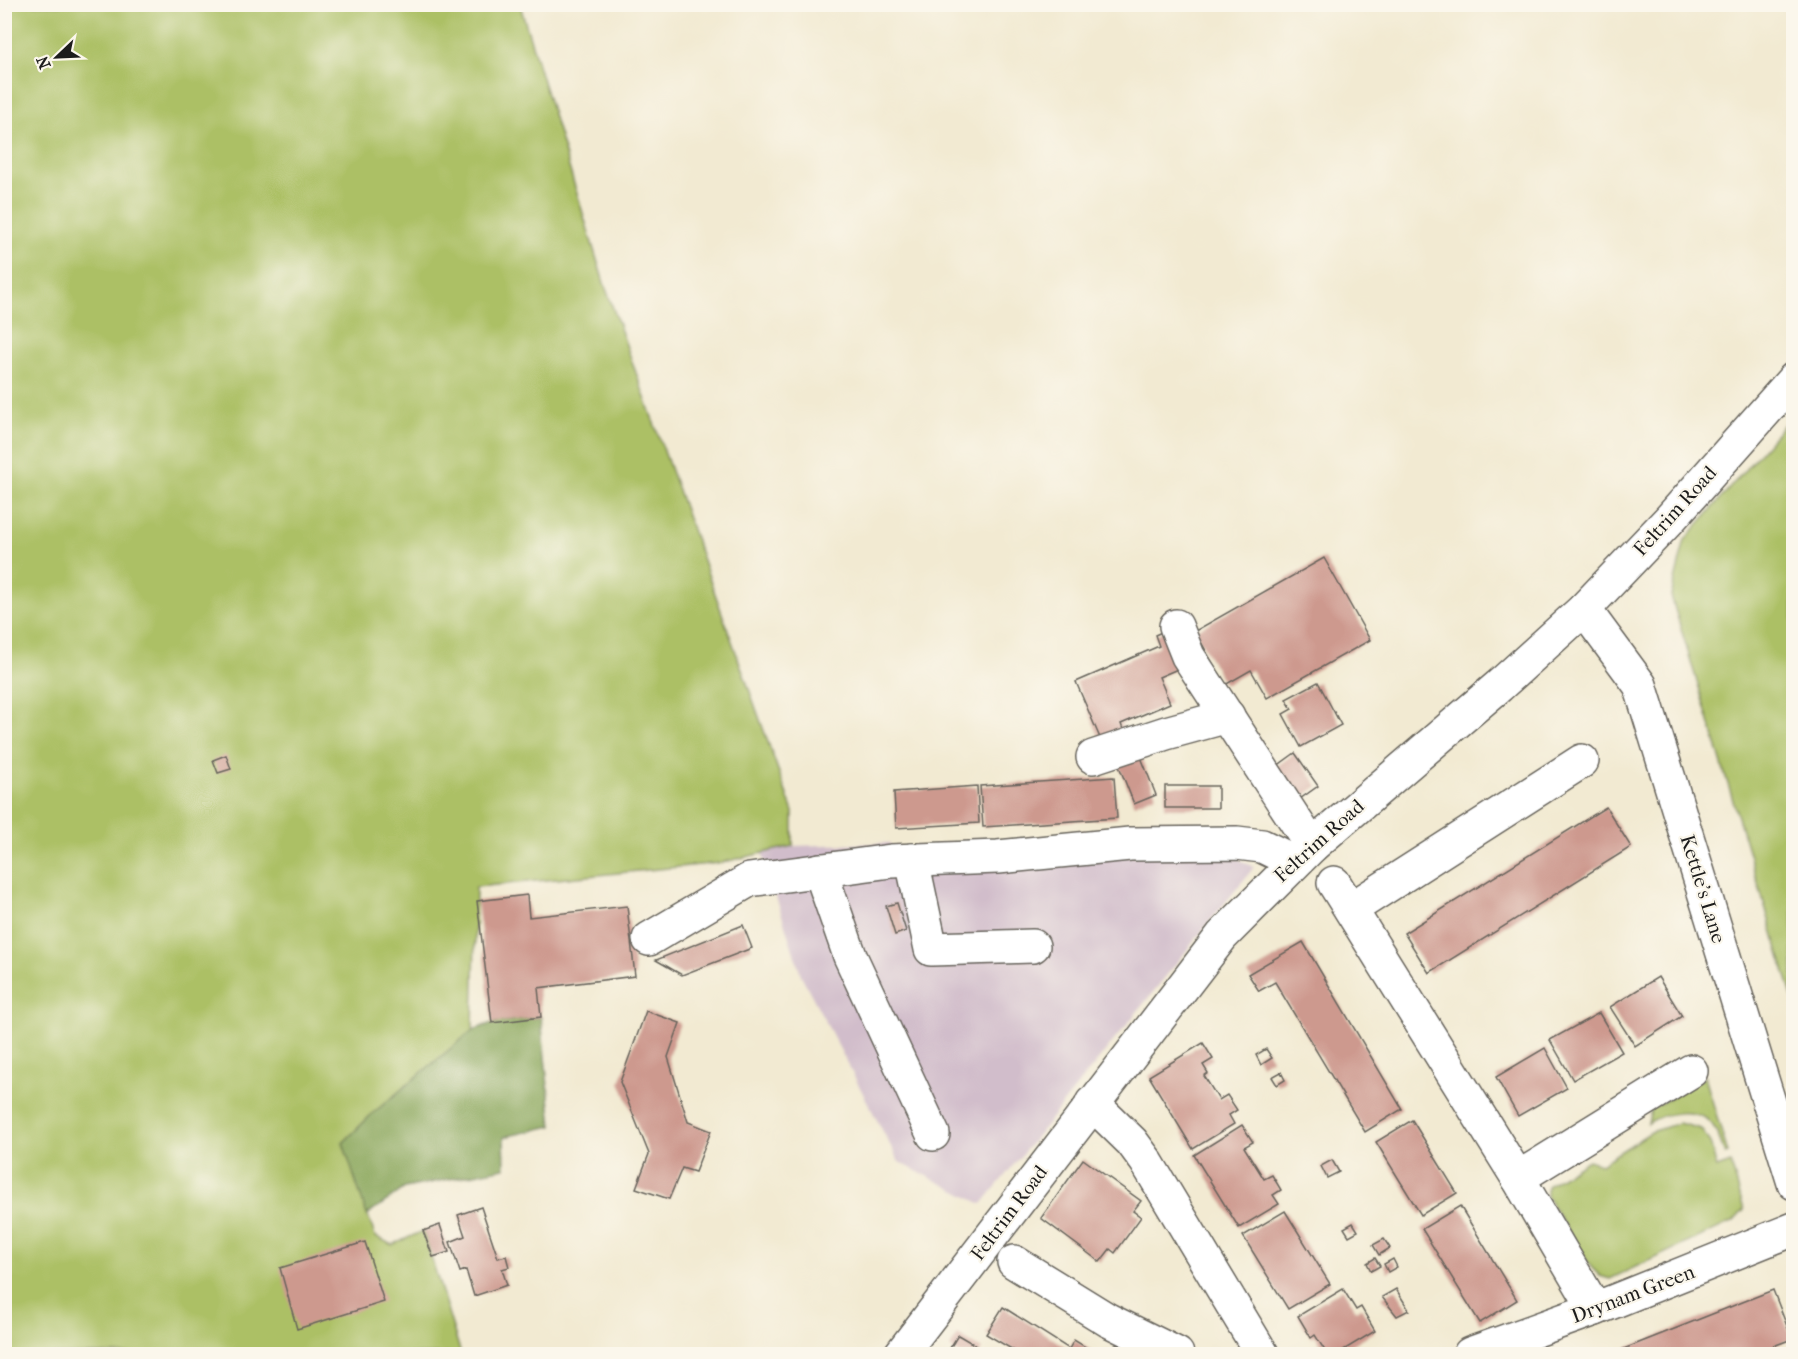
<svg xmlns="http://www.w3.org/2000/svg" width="1798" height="1359" font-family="'IM FELL French Canon',serif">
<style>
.industrial{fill:#d1bdcb}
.green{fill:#acc065;stroke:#646e40;stroke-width:1.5}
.forest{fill:#89a65a;stroke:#52613b;stroke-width:1.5}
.building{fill:#cd998e}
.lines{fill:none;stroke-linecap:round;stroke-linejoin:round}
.minor-casing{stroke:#67645c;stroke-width:36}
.minor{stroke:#fff;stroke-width:33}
.labels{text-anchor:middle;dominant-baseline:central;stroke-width:4.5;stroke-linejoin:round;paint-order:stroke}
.street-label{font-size:20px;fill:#1c1c1c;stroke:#fbf7ec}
</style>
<rect width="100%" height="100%" fill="#fbf7ec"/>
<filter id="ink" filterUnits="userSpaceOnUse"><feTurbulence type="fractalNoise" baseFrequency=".0167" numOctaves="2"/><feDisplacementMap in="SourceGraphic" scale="12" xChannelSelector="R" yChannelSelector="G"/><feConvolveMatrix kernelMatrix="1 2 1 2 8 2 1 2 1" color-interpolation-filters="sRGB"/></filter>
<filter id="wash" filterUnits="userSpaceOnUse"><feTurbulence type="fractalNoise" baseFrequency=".008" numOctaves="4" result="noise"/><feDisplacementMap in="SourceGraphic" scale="24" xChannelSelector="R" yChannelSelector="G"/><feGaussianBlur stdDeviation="1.35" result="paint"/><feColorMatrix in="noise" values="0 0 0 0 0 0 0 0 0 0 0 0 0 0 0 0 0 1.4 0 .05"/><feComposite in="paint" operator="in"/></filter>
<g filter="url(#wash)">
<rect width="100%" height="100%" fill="#f2ead2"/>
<path class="industrial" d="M 890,843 L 892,868 L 1222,851 L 1254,867 L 982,1204 L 899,1162 L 801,975 L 762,853 L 793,846 Z"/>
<g class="green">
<path d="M 4,5 L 520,5 L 604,283 L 793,812 L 793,846 L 720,863 L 476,887 L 473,1030 L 372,1114 L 343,1143 L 375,1236 L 392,1245 L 423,1231 L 461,1354 L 5,1354 Z"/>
<path d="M 1793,414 L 1793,999 L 1671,596 L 1685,540 Z"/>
<path d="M 1705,1077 L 1728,1153 L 1725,1154 C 1721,1144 1718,1131 1711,1123 C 1696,1106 1664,1113 1648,1123 L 1651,1109 Z"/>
<path d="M 1679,1123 L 1701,1129 L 1710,1143 L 1717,1168 L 1731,1163 L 1744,1210 L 1734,1221 L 1610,1279 L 1600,1276 L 1591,1267 L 1547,1197 L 1547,1186 L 1588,1160 L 1601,1164 L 1651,1132 Z"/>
</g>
<path class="forest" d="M 541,1017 L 552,1126 L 504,1137 L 505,1168 L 405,1188 L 367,1215 L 343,1143 L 372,1114 L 473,1030 L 492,1023 Z"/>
<g id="blocks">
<g class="building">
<path d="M 1324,558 L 1370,640 L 1267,698 L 1251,670 L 1225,685 L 1195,631 Z"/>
<path d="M 1164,631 L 1180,668 L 1159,677 L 1170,703 L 1121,724 L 1125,735 L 1103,745 L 1076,682 L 1159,646 L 1155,635 Z"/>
<path d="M 1318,682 L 1341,725 L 1301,747 L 1283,714 L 1292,709 L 1286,699 Z"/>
<path d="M 1139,752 L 1156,795 L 1134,804 L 1117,761 Z"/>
<path d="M 1295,753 L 1318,786 L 1297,801 L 1273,769 Z"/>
<path d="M 226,755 L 231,769 L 218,773 L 213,760 Z"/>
<path d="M 1114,777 L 1117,818 L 983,827 L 980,786 Z"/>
<path d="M 977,786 L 979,823 L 896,828 L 894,792 Z"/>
<rect x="1165" y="786" width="53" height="22"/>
<path d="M 1606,807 L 1631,847 L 1429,973 L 1404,933 Z"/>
<path d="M 527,895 L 529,917 L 627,906 L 635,976 L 538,988 L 541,1017 L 492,1023 L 477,901 Z"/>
<path d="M 897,903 L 906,931 L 895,935 L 886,906 Z"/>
<path d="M 743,925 L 752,948 L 682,975 L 656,960 Z"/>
<path d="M 1303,942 L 1402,1109 L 1365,1132 L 1275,982 L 1259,991 L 1248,974 Z"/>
<path d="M 1658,977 L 1682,1016 L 1635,1046 L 1610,1007 Z"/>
<path d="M 646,1011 L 680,1023 L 668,1057 L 688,1122 L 711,1131 L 695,1172 L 682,1168 L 669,1199 L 636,1188 L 649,1154 L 620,1082 Z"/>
<path d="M 1599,1013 L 1622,1052 L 1573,1080 L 1550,1040 Z"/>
<path d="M 1203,1043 L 1213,1059 L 1203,1065 L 1208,1073 L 1204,1076 L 1219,1100 L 1227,1095 L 1237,1110 L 1229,1115 L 1234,1124 L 1193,1149 L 1149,1076 Z"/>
<path d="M 1545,1048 L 1567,1088 L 1518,1116 L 1496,1077 Z"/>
<path d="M 1266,1049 L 1272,1058 L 1261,1065 L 1256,1055 Z"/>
<path d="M 1281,1072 L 1285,1080 L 1277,1085 L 1272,1077 Z"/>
<path d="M 1412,1120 L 1457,1193 L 1421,1215 L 1376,1142 Z"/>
<path d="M 1242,1125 L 1253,1142 L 1244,1147 L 1264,1179 L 1272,1175 L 1281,1190 L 1273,1195 L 1279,1204 L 1239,1228 L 1194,1155 Z"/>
<path d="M 1083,1159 L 1141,1201 L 1133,1211 L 1141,1217 L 1115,1253 L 1110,1249 L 1100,1262 L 1041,1218 Z"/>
<path d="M 1332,1160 L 1339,1172 L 1327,1178 L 1321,1166 Z"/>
<path d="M 1460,1206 L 1517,1300 L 1480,1323 L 1422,1229 Z"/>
<path d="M 481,1207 L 498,1258 L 506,1256 L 509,1267 L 502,1269 L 507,1285 L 474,1296 L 466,1270 L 460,1272 L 450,1242 L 465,1236 L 458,1215 Z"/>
<path d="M 1285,1211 L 1330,1284 L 1288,1309 L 1243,1236 Z"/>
<path d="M 1353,1223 L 1358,1231 L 1349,1236 L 1344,1228 Z"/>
<path d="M 440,1225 L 449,1252 L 433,1257 L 423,1231 Z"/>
<path d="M 1384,1239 L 1390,1248 L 1379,1255 L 1373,1245 Z"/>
<path d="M 365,1242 L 384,1302 L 297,1329 L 280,1268 Z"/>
<path d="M 1375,1258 L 1380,1266 L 1371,1271 L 1367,1263 Z"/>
<path d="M 1393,1259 L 1397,1267 L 1388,1272 L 1384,1264 Z"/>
<path d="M 1343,1289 L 1356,1310 L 1361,1307 L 1375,1331 L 1337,1354 L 1327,1354 L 1315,1335 L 1311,1338 L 1298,1316 Z"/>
<path d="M 1396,1289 L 1409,1310 L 1397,1316 L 1382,1297 Z"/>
<path d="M 1773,1290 L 1792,1339 L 1752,1354 L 1611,1354 Z"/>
<path d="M 1003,1307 L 1069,1349 L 1074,1340 L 1097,1354 L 1020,1354 L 986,1334 Z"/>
<path d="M 958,1335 L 982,1349 L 979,1354 L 960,1354 L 950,1348 Z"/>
</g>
</g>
</g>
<g filter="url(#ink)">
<use href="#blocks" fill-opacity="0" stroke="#67645c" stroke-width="1.5"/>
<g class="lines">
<defs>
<g id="minor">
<path d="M 1584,609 L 1640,685 L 1794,1183"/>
<path d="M 1176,626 L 1188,656 L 1312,846"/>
<path d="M 1093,757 L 1166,733 L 1228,716"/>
<path d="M 912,860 L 931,949 L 1033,946"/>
<path d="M 820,870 L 850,956 L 933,1134"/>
<path d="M 1334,883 L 1518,1178 L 1595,1309"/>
<path d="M 1351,909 L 1582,761"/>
<path d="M 649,939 L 749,880 L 891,861 L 998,857 L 1130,844 L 1237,843 L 1262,846 L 1295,862"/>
<path d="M 1092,1103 L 1132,1142 L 1146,1161 L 1262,1354"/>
<path d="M 1518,1178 L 1691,1071"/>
<path d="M 1014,1262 L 1108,1320 L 1177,1354"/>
<path d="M 901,1354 L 1222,936 L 1312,846 L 1499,686 L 1584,609 L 1669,520 L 1794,379"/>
<path d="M 1470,1354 L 1595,1309 L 1794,1229"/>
</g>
</defs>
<use href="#minor" class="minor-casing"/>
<use href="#minor" class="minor"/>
</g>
</g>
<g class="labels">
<g class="street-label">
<text transform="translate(1675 511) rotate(-48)">Feltrim Road</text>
<text transform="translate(1319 841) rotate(-42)">Feltrim Road</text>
<text transform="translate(1703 889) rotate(73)">Kettle's Lane</text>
<text transform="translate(1009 1213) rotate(-53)">Feltrim Road</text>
<text transform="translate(1633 1294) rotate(-21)">Drynam Green</text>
</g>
</g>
<rect width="1798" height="1359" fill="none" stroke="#fbf7ec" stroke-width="24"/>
<g transform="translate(57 57) rotate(247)" stroke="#fbf7ec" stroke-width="4.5" paint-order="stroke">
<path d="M0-4.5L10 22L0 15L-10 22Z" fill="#1c1c1c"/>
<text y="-9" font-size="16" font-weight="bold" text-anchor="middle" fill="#1c1c1c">N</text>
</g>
</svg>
